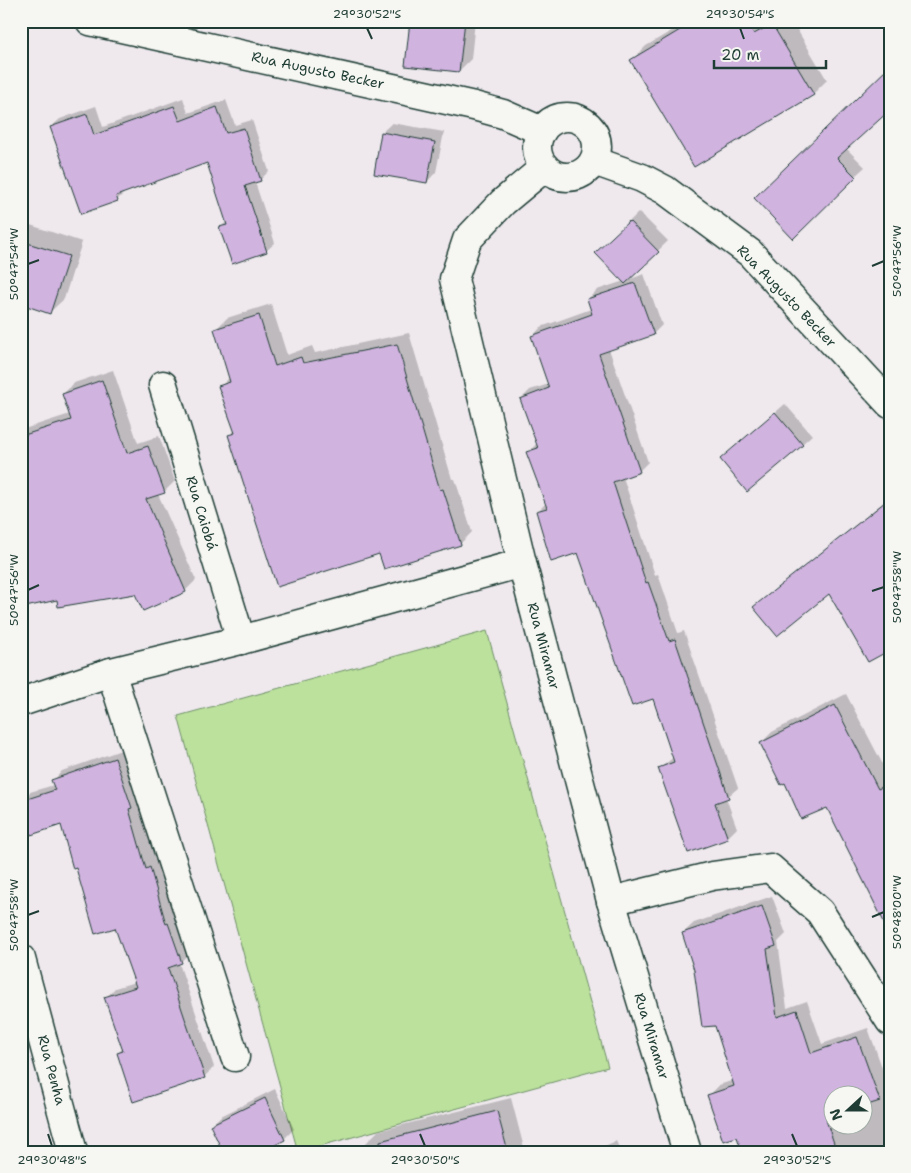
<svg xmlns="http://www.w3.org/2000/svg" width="911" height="1173" font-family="'Shantell Sans',sans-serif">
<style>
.green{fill:#bce19c;stroke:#6e8f68}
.shadow{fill:#0003;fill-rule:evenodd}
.building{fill:#d1b3e0;stroke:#1f3d34}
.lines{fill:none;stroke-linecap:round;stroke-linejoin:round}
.minor-casing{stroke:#1f3d34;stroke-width:31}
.minor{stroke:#f6f6f2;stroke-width:28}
.ticks{fill:none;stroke:#1f3d34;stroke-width:2}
.labels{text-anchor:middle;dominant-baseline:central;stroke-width:4;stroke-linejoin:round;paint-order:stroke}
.street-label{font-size:14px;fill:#1f3d34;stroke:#f6f6f2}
.neatline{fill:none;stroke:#1f3d34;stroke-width:2}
.ticks-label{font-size:12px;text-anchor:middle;fill:#1f3d34}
</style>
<rect width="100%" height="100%" fill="#efe9ee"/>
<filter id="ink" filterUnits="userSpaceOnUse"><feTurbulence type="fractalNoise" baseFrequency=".02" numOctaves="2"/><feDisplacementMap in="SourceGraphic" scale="10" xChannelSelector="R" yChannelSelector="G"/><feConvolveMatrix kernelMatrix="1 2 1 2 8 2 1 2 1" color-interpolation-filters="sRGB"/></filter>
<g filter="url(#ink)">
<path class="green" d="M 487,631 L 608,1067 L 298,1152 L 178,716 Z"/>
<g class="shadow">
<path d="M 411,21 L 475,21 L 471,59 L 459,71 Z"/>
<path d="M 688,21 L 792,21 L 827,80 L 813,94 L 694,165 L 632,60 L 646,46 Z"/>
<path d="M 183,98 L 188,113 L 226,100 L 235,125 L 252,120 L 269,171 L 260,180 L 255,182 L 275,243 L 266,251 L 220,228 L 227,221 L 208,161 L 126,191 L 117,200 L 51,127 L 60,119 L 96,106 L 103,127 Z"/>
<path d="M 392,123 L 444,132 L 436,172 L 427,182 L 382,132 Z"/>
<path d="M 846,148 L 865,167 L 855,176 L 756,198 Z"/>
<path d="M 639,212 L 668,241 L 628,280 L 644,274 L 662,325 L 653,334 L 609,349 L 648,462 L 639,471 L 623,477 L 655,575 L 658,574 L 678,633 L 684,631 L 738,788 L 726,798 L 737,828 L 727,838 L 660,768 L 674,757 L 654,697 L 579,552 L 537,512 L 547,502 L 528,453 L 537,443 L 521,399 L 530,390 L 549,384 L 532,337 L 541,327 L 591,309 L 588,299 L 597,290 L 624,281 L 597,253 Z"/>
<path d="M 21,222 L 82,242 L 64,299 L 49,313 L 21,303 Z"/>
<path d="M 271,304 L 287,355 L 312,346 L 315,353 L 409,333 L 452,479 L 455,479 L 472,532 L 461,543 L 379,552 L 230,435 L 235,430 L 220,387 L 230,377 L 216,329 L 227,318 Z"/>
<path d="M 113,370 L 138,443 L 159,436 L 175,481 L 164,492 L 158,494 L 196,580 L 185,591 L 58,599 L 21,607 L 21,430 L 70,414 L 63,394 L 74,383 Z"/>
<path d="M 785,404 L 812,435 L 802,444 L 721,459 Z"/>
<path d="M 890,497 L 890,648 L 829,592 L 755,607 Z"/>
<path d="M 846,694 L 890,778 L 890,908 L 827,806 L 786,781 L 761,743 L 772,732 Z"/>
<path d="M 124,749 L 155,860 L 159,859 L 191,952 L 179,963 L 214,1067 L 204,1077 L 118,1053 L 123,1048 L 106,998 L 115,988 L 135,982 L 116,926 L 77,867 L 61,823 L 21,801 L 30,792 L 54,785 L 53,781 L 62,771 Z"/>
<path d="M 772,896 L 786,934 L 778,942 L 787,1008 L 807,1001 L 822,1044 L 868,1028 L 890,1090 L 890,1152 L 744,1152 L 738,1135 L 709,1096 L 719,1085 L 734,1080 L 683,933 L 694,923 ZM 834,1096 L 864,1096 L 864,1126 L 834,1126 Z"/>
<path d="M 275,1089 L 294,1129 L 284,1139 L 211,1125 L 221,1116 Z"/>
<path d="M 511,1098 L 524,1148 L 521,1152 L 365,1152 L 364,1145 L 378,1131 Z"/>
<path d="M 616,1141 L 621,1152 L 591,1152 Z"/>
</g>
<g class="building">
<path d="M 410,21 L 465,21 L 459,72 L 405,66 Z"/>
<path d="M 695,21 L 746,21 L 754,34 L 772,24 L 814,95 L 694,167 L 630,60 Z"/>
<path d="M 890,66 L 890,110 L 837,158 L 856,177 L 793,239 L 754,198 Z"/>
<path d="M 174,106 L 180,121 L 217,107 L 226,133 L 244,128 L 261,181 L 245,186 L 267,252 L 232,264 L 219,227 L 227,225 L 207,163 L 116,196 L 118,201 L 81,214 L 50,127 L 87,114 L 94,135 Z"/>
<path d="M 381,132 L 435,142 L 427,183 L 374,174 Z"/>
<path d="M 629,221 L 659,252 L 625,284 L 595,253 Z"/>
<path d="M 21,241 L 69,256 L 50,314 L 21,304 Z"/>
<path d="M 635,283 L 654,335 L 599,354 L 640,472 L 613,482 L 646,583 L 648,582 L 669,641 L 675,639 L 729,798 L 715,803 L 728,839 L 688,853 L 658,768 L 674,762 L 653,699 L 632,706 L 578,553 L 551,562 L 536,511 L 547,508 L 526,452 L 538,448 L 520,399 L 549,388 L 531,336 L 592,314 L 587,299 Z"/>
<path d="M 259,315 L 275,366 L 301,357 L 303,363 L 397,344 L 440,490 L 443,489 L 461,545 L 384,569 L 379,554 L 277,587 L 228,435 L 235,433 L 218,386 L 230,382 L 214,329 Z"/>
<path d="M 102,380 L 127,453 L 148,446 L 165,493 L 146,499 L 186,592 L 143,611 L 135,594 L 58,607 L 57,600 L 21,608 L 21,436 L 71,420 L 62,394 Z"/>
<path d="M 775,412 L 803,445 L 747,492 L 720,459 Z"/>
<path d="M 890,498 L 890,650 L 868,662 L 829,594 L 777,636 L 753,607 Z"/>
<path d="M 835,705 L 878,789 L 890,783 L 890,934 L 827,808 L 801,819 L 785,783 L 781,785 L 760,743 Z"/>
<path d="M 115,758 L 132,808 L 129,809 L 146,869 L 150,867 L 166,924 L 168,923 L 182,963 L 168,968 L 205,1078 L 133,1102 L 117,1053 L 123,1051 L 104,997 L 136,987 L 115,928 L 95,934 L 76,868 L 73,869 L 61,825 L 31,835 L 21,807 L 21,801 L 55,790 L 51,780 Z"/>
<path d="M 762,906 L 776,946 L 767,949 L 777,1017 L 797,1010 L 811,1053 L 857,1037 L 880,1101 L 864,1106 L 864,1096 L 834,1096 L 834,1117 L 826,1120 L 837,1152 L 742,1152 L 737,1137 L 723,1141 L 707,1095 L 734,1086 L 715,1026 L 702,1027 L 694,970 L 682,933 Z"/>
<path d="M 265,1098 L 285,1140 L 261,1152 L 223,1152 L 210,1125 Z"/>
<path d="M 497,1111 L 508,1152 L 381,1152 L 380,1141 Z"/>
</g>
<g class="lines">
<defs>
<g id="minor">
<path d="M 90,21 L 474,106 L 503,114 L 542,131"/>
<circle cx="567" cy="147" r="30"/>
<path d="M 594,161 L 642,178 L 665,190 L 750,253 L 890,404"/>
<path d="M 545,167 L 503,202 L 467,240 L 454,279 L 522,563 L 611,901 L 687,1152"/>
<path d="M 163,385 L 241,640"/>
<path d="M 111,672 L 235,1057"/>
<path d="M 21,702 L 111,672 L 241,640 L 522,563"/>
<path d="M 611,901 L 712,876 L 770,868 L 820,912 L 890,1021"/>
<path d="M 21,959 L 73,1152"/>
</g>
</defs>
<use href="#minor" class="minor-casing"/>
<use href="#minor" class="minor"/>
</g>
</g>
<path class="ticks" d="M 367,28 L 372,39M 740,28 L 744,39M 28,264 L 39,260M 872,266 L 884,261M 28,590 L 39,585M 872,591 L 884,587M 28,915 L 39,911M 872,917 L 884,912M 48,1134 L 52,1146M 420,1134 L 425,1146M 792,1134 L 797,1146"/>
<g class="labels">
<g class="street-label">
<text transform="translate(318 70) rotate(12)">Rua Augusto Becker</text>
<text transform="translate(787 296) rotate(46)">Rua Augusto Becker</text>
<text transform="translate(202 513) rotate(73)">Rua Caiobá</text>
<text transform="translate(544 646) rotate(75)">Rua Miramar</text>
<text transform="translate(652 1036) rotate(73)">Rua Miramar</text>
<text transform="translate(52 1070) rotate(75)">Rua Penha</text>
</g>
</g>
<rect width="911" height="1173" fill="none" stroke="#f6f6f2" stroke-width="55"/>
<g transform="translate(848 1110) rotate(249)"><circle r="24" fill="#f6f6f2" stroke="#a0aca6"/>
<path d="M0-4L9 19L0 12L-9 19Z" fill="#1f3d34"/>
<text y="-8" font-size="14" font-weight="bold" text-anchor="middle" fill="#1f3d34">N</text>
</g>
<path d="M714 60v8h112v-8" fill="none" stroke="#1f3d34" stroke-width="2.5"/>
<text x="721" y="60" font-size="15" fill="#1f3d34" stroke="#f6f6f2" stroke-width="4" paint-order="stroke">20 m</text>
<rect x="28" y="28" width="856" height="1118" class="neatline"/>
<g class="ticks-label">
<text x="367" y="18">29°30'52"S</text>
<text x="740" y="18">29°30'54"S</text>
<text transform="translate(897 261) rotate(-90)" y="4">50°47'56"W</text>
<text transform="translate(14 264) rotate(-90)" y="4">50°47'54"W</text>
<text transform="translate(897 587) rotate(-90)" y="4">50°47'58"W</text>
<text transform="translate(14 590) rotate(-90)" y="4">50°47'56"W</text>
<text transform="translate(897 912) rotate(-90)" y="4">50°48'00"W</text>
<text transform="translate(14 915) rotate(-90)" y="4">50°47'58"W</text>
<text x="52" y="1164">29°30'48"S</text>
<text x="425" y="1164">29°30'50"S</text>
<text x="797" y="1164">29°30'52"S</text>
</g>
</svg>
